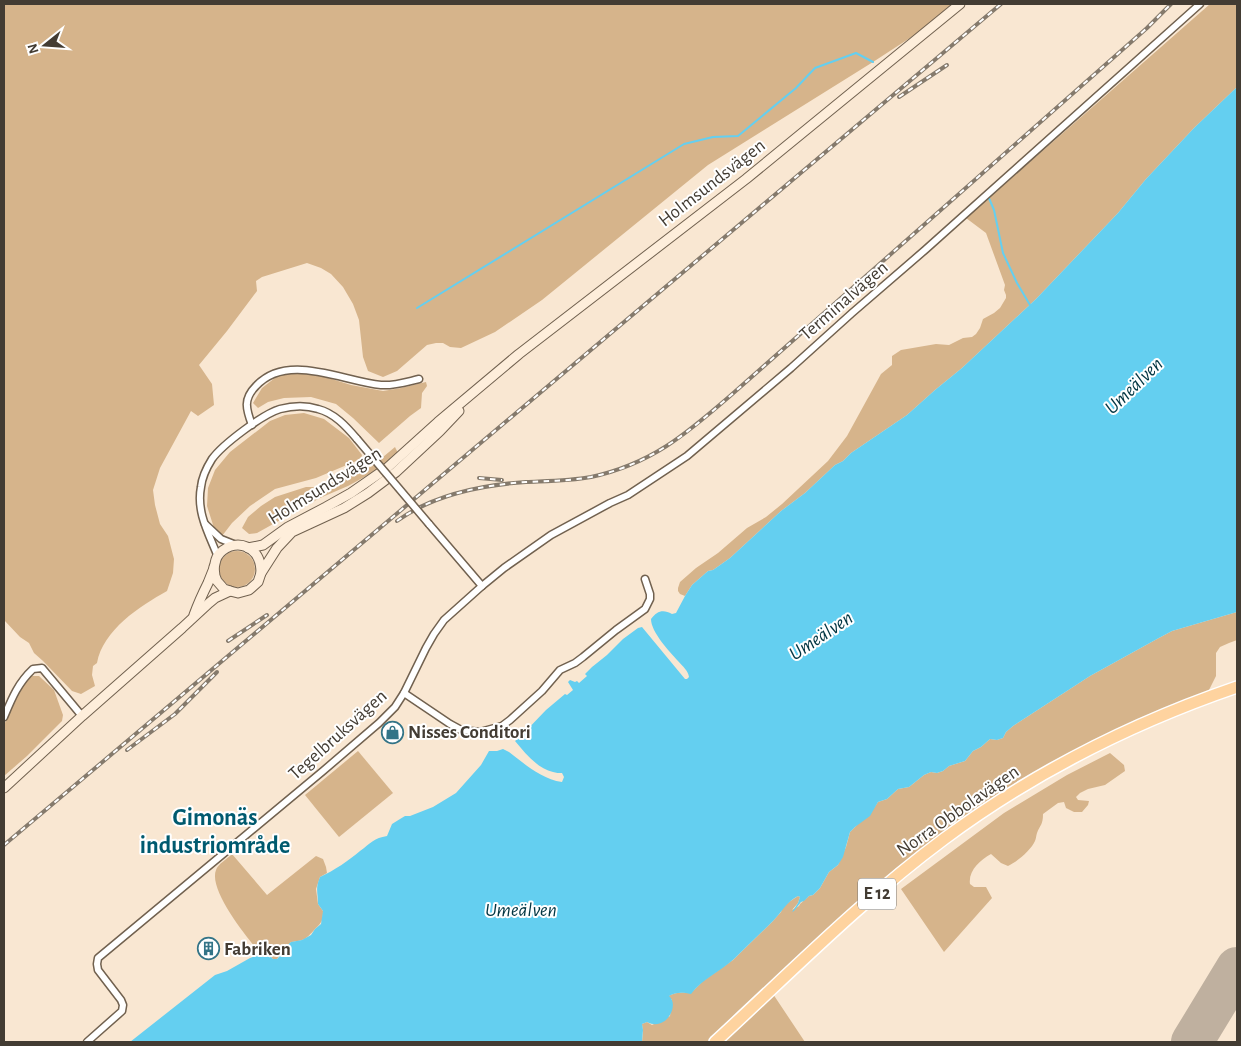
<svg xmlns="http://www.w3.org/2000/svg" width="1241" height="1046" font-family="'Alegreya Sans',sans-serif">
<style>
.green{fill:#d6b48b}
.water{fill:#64cff0}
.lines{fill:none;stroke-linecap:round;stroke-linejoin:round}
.stream{stroke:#64cff0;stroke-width:2}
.runway{stroke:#bfb09f;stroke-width:42}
.minor-casing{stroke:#71614f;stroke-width:9}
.secondary-casing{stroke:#71614f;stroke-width:11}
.trunk-casing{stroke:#fff;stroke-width:14}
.minor{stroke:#fff;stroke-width:6}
.secondary{stroke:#feeedb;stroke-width:9}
.trunk{stroke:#fed39f;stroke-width:11}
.rail-casing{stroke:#857a6c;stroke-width:4}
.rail{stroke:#fff;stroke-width:2;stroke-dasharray:5.5;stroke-linecap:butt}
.minor-bridge-casing{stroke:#71614f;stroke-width:9;stroke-linecap:butt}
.minor-bridge{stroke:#fff;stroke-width:6}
.labels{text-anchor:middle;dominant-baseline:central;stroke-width:4;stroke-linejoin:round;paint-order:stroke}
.shield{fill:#fff;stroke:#7b7670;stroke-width:1}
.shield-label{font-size:18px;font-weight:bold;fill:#433c33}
.street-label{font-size:19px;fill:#433c33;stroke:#fff}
.poi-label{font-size:19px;font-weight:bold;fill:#433c33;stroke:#fff;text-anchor:start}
.water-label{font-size:20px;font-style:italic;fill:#013542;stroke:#fff}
.district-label{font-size:24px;font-weight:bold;fill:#005a6f;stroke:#fff}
</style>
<rect width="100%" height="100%" fill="#f9e7d2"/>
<g class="green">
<path d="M 4,4 L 960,4 L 953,10 L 873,62 L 708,165 L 542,300 L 495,332 L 461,348 L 450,347 L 443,343 L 436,343 L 427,345 L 397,371 L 383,377 L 368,371 L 363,357 L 359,320 L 353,304 L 343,287 L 331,274 L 321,268 L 307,263 L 262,277 L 256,281 L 257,291 L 227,331 L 199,365 L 212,384 L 214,405 L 198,416 L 191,411 L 160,468 L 153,490 L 155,505 L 160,524 L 168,536 L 174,559 L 173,573 L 167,591 C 140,606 103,630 97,663 L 93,666 L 92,675 L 95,686 L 81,694 L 72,691 L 43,661 L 34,653 L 29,643 L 20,637 L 4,620 Z"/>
<path d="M 1210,4 L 1237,4 L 1237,87 L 1194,128 L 1146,179 L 1118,213 L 1036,299 L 962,368 L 935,390 L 907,415 L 851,453 L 843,461 L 835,465 L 805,493 L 781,511 L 730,558 L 713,570 L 708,571 L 692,585 L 685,596 L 680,594 L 678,591 L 678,588 L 680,582 L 696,568 L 718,553 L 747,528 L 766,517 L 782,504 L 828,461 L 847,436 L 881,374 L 892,365 L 892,356 L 901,350 L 936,344 L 949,345 L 963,338 L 972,337 L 976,334 L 980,328 L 983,319 L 994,313 L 1000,308 L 1006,298 L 1006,295 L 1004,290 L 1005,285 L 986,233 L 966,218 Z"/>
<path d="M 304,373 L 322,376 L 351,385 L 383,391 L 401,388 L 426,382 L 427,386 L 422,393 L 421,408 L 410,416 L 379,443 L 353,418 L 336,404 L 311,397 L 284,398 L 268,402 L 258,408 L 253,403 L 262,388 L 280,374 Z"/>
<path d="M 304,413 L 324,419 L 349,438 L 362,455 L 361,459 L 316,478 L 275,489 L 250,506 L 232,523 L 222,536 L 221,536 L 214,528 L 207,506 L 208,488 L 215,470 L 230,452 L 270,421 L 285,415 Z"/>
<path d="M 395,447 L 398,453 L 377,470 L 348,486 L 320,498 L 257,533 L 249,534 L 242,528 L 248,517 L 261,506 L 275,497 L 306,487 L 323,487 L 353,470 L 371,467 Z"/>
<circle cx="237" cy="569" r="18"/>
<path d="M 1237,612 L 1237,640 L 1229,643 L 1220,647 L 1216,653 L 1216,676 L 1205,698 L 1151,719 L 964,825 L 771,991 L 805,1042 L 642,1042 L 643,1032 L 642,1024 L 647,1022 L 652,1025 L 670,1016 L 672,1000 L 668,996 C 676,992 682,992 691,993 L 703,981 L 733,960 L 772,922 L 781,912 L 783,906 L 798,896 L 800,897 L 798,903 L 792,910 L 799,906 L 800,904 L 809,896 L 813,895 L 820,888 L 829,872 L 838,865 L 846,847 L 850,832 L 874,808 L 878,802 L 887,799 L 898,789 L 909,787 L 924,775 L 931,772 L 937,773 L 943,771 L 949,766 L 965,761 L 973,751 L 981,747 L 990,739 L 997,740 L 1003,738 L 1006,732 L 1013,726 L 1090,676 L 1157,639 L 1172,631 Z"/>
<path d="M 31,676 L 39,676 L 54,690 L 63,715 L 62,721 L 27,756 L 4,776 L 4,725 L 24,682 Z"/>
<path d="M 358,751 L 393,793 L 339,837 L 305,795 Z"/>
<path d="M 1110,753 L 1124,765 L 1125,771 L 1105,785 L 1088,789 L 1080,793 L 1076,797 L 1078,800 L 1089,801 L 1088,805 L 1082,812 L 1074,812 L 1066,808 L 1064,802 L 1058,803 L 1043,814 C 1043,825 1040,825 1037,833 C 1036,836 1036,839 1035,841 C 1031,850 1017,862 1008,866 L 1001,863 L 991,854 C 980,860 968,871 970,884 L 974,887 L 986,887 L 992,898 L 944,952 L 901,889 L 1004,813 L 1067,775 Z"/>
<path d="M 232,854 L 267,895 L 316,856 L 323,859 L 326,867 L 327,873 L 320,877 L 316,889 L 318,904 L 323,911 C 323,921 322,922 315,929 C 305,940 305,940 291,942 L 277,959 L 273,959 L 266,952 L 261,954 C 248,939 208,890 216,870 C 218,864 227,859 232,854 Z"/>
</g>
<path class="water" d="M 1237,87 L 1237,612 L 1172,631 L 1157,639 L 1090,676 L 1013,726 L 1006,732 L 1003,738 L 997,740 L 990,739 L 981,747 L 973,751 L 965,761 L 949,766 L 943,771 L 937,773 L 931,772 L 924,775 L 909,787 L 898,789 L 887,799 L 878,802 L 870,816 L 855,827 L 850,832 L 843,857 L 838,865 L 829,872 L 820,888 L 813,895 L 809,896 L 804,901 L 801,902 L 794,911 L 792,912 L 798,903 L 800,897 L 798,896 C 786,902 782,912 773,921 C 760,934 747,946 734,959 C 720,972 702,979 691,994 C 682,992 676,992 669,996 C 680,1005 666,1032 647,1022 L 642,1024 L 643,1030 L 642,1042 L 130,1042 L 215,975 L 227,971 L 250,958 L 266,952 L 273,959 L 277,959 L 279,957 L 280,952 L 291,942 L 302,940 L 311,935 L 315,929 L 321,924 L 323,911 L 318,904 C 318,892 315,889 320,877 C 335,870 348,861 360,851 C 371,843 374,838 387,836 L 392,824 L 400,819 L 405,816 L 410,816 L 433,807 L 456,793 L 481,765 L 489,751 L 497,751 L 503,749 L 509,752 C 525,764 541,779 562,782 L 564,777 L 562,773 C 559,773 556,773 553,772 C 538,769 525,753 515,741 L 521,736 L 546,710 L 565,694 L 567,695 L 573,690 L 568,682 L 570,680 L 575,682 L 577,681 L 579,683 L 587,676 L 585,674 L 592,667 L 607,655 L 623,639 L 638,628 L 642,627 L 685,679 L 687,679 L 689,677 C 688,670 683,667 678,661 C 669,651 651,632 651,619 C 657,611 663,609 672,614 L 676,613 L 685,596 L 692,585 L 708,571 L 713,570 L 730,558 L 781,511 L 805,493 L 835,465 L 843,461 L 851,453 L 907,415 L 935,390 L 962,368 L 1036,299 L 1118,213 L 1146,179 L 1194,128 Z"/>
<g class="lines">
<g class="stream">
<path d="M 988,196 L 994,210 L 1003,253 L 1017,283 L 1030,305"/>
<path d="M 417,308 L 684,144 L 713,137 L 738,136 L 796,88 L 815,68 L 856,53 L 873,62"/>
</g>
<path class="runway" d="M 1192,1042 L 1237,968"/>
<defs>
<g id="minor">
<path d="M 252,425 C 246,409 243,399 256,386 C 287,352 342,381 381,385 C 394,386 406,382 419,379"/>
<path d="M 205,524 L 221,539 L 236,545"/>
<path d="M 429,524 L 482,586"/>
<path d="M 218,557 C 209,534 196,512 201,487 C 202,477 207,467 212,459 C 223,444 263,414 280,409 C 291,406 306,405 318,409 C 334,413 346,426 357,439"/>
<path d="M 404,693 L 450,724 L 461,730 L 480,732 L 502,726 L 510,720 L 542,691 L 560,670 L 575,663 L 583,657 L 616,630 L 645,609 L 650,599 L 650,594 L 645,579"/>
<path d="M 4,717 C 12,698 18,683 33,669 L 42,668 L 82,716"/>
<path d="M 87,1042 L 122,1011 L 123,1005 L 121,1000 L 98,970 L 97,964 L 98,958 L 323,771 L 379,723 L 395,707 L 404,693 L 426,648 L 434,634 L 444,620 L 482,586 L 504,568 L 551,535 L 610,503 L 628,495 L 687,456 L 791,368 L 852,313 L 925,250 L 1200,4"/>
</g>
<g id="secondary">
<path d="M 248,548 L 263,545 L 288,527 L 326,507 L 351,493 L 387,468 L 438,422 L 519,354 L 746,179 L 960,4"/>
<path d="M 214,567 L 215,576 L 217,581 L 224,589 L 230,591 L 238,593 L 249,590 L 258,582 L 261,573 L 277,548 L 292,532 L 344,508 L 368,493 L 396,472 L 440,431 L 459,411"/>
<path d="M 194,615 C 198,604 203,593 208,583 C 210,578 212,573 214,568 C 215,565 215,561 217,557 C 223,547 236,542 247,547 C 258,552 261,562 261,573"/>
<path d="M 4,788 L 82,716 L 182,628 L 209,603 L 215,598 L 230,591"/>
</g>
<path id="trunk" d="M 715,1042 C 790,973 862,900 944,839 C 1033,773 1132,723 1237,687"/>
</defs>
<use href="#minor" class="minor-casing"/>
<use href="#secondary" class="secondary-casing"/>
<use href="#trunk" class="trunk-casing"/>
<use href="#minor" class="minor"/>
<use href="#secondary" class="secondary"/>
<use href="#trunk" class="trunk"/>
<defs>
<g id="rail">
<path d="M 899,97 L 947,65"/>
<path d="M 479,478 L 502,480"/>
<path d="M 397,521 C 433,495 482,485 526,482 C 548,481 569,481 591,477 C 651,464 685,435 730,396 L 1147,28 L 1171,4"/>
<path d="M 228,641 L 267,615"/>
<path d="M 127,750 L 175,714 L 217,672"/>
<path d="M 4,845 L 1001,4"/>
</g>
</defs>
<use href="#rail" class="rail-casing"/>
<use href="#rail" class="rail"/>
<defs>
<path id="minor-bridge" d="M 357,439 L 429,524"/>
</defs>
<use href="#minor-bridge" class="minor-bridge-casing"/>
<use href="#minor-bridge" class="minor-bridge"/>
</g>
<defs>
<symbol id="shop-ring" viewBox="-11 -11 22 22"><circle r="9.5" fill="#fff" stroke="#337487" stroke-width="1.5"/><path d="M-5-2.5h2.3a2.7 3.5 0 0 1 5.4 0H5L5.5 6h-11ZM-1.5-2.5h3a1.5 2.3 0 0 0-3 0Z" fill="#337487"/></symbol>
<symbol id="building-ring" viewBox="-11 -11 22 22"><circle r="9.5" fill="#fff" stroke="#337487" stroke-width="1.5"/><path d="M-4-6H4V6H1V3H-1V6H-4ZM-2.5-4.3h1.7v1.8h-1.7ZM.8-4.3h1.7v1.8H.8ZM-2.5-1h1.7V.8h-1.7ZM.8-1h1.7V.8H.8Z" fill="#337487"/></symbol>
</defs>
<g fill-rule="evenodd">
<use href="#shop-ring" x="380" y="720" width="25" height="25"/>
<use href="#building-ring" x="196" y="936" width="25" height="25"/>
</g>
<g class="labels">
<rect class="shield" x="858" y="878.5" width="38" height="31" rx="4"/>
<g class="shield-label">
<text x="877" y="894">E 12</text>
</g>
<g class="street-label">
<text transform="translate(712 183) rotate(-38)">Holmsundsvägen</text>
<text transform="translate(844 301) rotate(-41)">Terminalvägen</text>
<text transform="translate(325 486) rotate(-32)">Holmsundsvägen</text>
<text transform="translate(338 735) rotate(-42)">Tegelbruksvägen</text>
<text transform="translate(958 811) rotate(-35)">Norra Obbolavägen</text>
</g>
<g class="poi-label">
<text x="408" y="732">Nisses Conditori</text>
<text x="224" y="949">Fabriken</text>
</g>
<g class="water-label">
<text transform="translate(1134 386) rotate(-44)">Umeälven</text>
<text transform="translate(821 636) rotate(-34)">Umeälven</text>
<text x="521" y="910">Umeälven</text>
</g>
<g class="district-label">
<text x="215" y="818">Gimonäs<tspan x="215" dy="28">industriområde</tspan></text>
</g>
</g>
<rect width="1241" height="1046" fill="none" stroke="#433c33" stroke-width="10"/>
<g transform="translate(45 45) rotate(253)" stroke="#ffffff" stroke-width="4" paint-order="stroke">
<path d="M0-4L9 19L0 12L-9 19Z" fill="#433c33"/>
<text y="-8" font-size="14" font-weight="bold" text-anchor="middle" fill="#433c33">N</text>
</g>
</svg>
